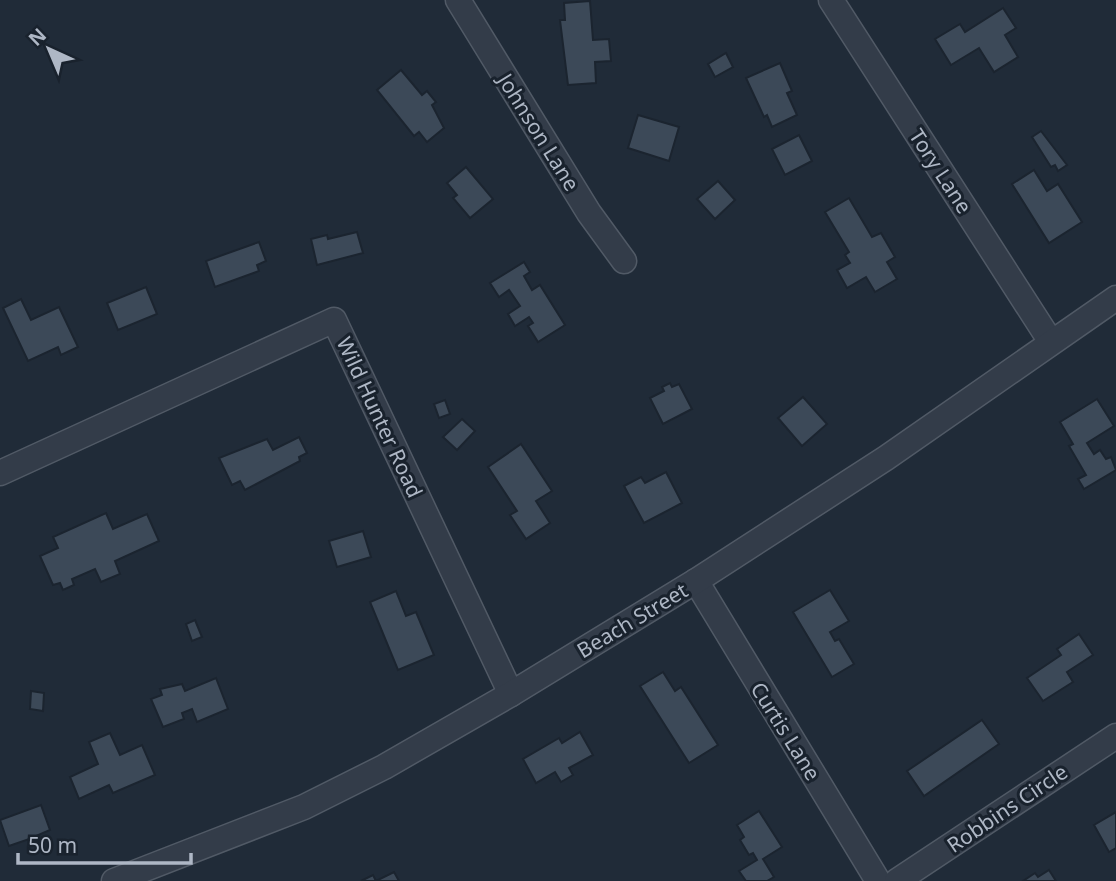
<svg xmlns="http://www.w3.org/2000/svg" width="1116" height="881" font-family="'Noto Sans',sans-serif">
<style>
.building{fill:#3c4958;stroke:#1b242f;stroke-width:2}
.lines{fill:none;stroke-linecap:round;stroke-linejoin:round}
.minor-casing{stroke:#515a66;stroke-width:27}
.minor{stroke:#333c49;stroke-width:24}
.labels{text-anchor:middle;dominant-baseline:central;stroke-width:6;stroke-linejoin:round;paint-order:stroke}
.street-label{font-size:21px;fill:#aeb7c5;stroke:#19222d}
</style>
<rect width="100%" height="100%" fill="#202b38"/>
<g class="building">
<path d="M 590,1 L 593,40 L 609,39 L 611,61 L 595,62 L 596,83 L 568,85 L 560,20 L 565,20 L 564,3 Z"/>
<path d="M 1003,8 L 1016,28 L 1005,35 L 1018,57 L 994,72 L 979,48 L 951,65 L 935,39 L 960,24 L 965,32 Z"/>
<path d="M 726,53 L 733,67 L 715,77 L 708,64 Z"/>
<path d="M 780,63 L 792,91 L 787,93 L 797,115 L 772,127 L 767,115 L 764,117 L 746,78 Z"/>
<path d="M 401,70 L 422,95 L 427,91 L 436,102 L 432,105 L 444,128 L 427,142 L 419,132 L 414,136 L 377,90 Z"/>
<path d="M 638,115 L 679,127 L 669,161 L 628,148 Z"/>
<path d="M 1041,131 L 1067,165 L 1058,171 L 1055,165 L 1051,167 L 1032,137 Z"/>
<path d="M 799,135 L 812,161 L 785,175 L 772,149 Z"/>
<path d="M 466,167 L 493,199 L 470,218 L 453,198 L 457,195 L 447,183 Z"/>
<path d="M 1034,170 L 1047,191 L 1058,184 L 1082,222 L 1049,243 L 1012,184 Z"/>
<path d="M 718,181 L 735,200 L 715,219 L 697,199 Z"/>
<path d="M 849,198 L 872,237 L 881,233 L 895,257 L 887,262 L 897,279 L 875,292 L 866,277 L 847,288 L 837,270 L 850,263 L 845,255 L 849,252 L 825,212 Z"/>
<path d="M 357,232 L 363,253 L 317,265 L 311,239 L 327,235 L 328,239 Z"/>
<path d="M 259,242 L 266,261 L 257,265 L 259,271 L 215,287 L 206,261 Z"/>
<path d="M 524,262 L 530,272 L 524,276 L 532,290 L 540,285 L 565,325 L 538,342 L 528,326 L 533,323 L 529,317 L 515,326 L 508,314 L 520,306 L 509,290 L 499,297 L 490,283 Z"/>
<path d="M 146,287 L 157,314 L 118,330 L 107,303 Z"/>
<path d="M 21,299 L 31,320 L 59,307 L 78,347 L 61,355 L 58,347 L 28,361 L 3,308 Z"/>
<path d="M 670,383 L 672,387 L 679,384 L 692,409 L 663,424 L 650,398 L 664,391 L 662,387 Z"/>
<path d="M 803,397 L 827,424 L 802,446 L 778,418 Z"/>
<path d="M 1097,399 L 1114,426 L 1087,443 L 1094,454 L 1100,450 L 1106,459 L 1111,457 L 1116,470 L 1084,489 L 1078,479 L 1086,475 L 1069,446 L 1073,444 L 1060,422 Z"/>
<path d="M 445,400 L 450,414 L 439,418 L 434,404 Z"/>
<path d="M 462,419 L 475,431 L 457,450 L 443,437 Z"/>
<path d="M 299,437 L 307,453 L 299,457 L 300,461 L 245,490 L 240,481 L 232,485 L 219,458 L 267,439 L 273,450 Z"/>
<path d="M 521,444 L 552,491 L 536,501 L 550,523 L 526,539 L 510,515 L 517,511 L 488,467 Z"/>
<path d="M 666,472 L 682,503 L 644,523 L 624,486 L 641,477 L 645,483 Z"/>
<path d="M 106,513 L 113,529 L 147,514 L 159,541 L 115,561 L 120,574 L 101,582 L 95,569 L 72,579 L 74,585 L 63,590 L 60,583 L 53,585 L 40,556 L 58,548 L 53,537 Z"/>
<path d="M 363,531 L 371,557 L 337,567 L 329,541 Z"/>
<path d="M 830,590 L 849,621 L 830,632 L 835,641 L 839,639 L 854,664 L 832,677 L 793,612 Z"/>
<path d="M 396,591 L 406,616 L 416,612 L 434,655 L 398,670 L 370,602 Z"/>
<path d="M 195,620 L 202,637 L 192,641 L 186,624 Z"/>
<path d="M 1079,634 L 1093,655 L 1067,672 L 1073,682 L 1043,701 L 1027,678 L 1061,655 L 1057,649 Z"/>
<path d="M 663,672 L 675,691 L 681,687 L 718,745 L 689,763 L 640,686 Z"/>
<path d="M 216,678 L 228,709 L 197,722 L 192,709 L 182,713 L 184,719 L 163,727 L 151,699 L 162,695 L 160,689 L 182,684 L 185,691 Z"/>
<path d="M 31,691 L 44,693 L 43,711 L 30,709 Z"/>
<path d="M 982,720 L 999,744 L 924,796 L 907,771 Z"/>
<path d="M 580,732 L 593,755 L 569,768 L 573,775 L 561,782 L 555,772 L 536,783 L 523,759 L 559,738 L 562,743 Z"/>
<path d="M 110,733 L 120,755 L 142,745 L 155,775 L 113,793 L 109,785 L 79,799 L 70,777 L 98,764 L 89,742 Z"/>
<path d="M 41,805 L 50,830 L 36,836 L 38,841 L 30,844 L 29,839 L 9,846 L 0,820 Z"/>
<path d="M 759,811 L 782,847 L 763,859 L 774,877 L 767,881 L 746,881 L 739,871 L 757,860 L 753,853 L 749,855 L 740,840 L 744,837 L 737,825 Z"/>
<path d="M 1116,812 L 1116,848 L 1109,852 L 1094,825 Z"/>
<path d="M 1049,870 L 1056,881 L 1023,881 L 1035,873 L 1038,877 Z"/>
<path d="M 394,872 L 399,881 L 361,881 L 373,875 L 376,881 Z"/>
</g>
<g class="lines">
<defs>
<g id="minor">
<path d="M 458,0 L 589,213 L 624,261"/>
<path d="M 831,0 L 1051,342"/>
<path d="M 0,473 L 334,320 L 511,694"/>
<path d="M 696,581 L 878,881"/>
<path d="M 114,881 L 304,807 L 384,767 L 511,694 L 696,581 L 886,458 L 1116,298"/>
<path d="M 897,881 L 1116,736"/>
</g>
</defs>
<use href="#minor" class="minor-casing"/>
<use href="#minor" class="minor"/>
</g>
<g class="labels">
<g class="street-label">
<text transform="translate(539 132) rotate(58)">Johnson Lane</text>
<text transform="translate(941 171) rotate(57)">Tory Lane</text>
<text transform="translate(380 417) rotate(65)">Wild Hunter Road</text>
<text transform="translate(632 620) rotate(-31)">Beach Street</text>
<text transform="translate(786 731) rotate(58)">Curtis Lane</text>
<text transform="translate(1007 808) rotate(-34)">Robbins Circle</text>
</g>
</g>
<g transform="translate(49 49) rotate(316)" stroke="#19222d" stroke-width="5" paint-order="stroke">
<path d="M0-5L12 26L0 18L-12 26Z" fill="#aeb7c5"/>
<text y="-10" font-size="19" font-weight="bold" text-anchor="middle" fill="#aeb7c5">N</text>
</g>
<path d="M18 853v10h173v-10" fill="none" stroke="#aeb7c5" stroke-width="3.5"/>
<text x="28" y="853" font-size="21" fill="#aeb7c5" stroke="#19222d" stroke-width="5" paint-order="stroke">50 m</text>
</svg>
